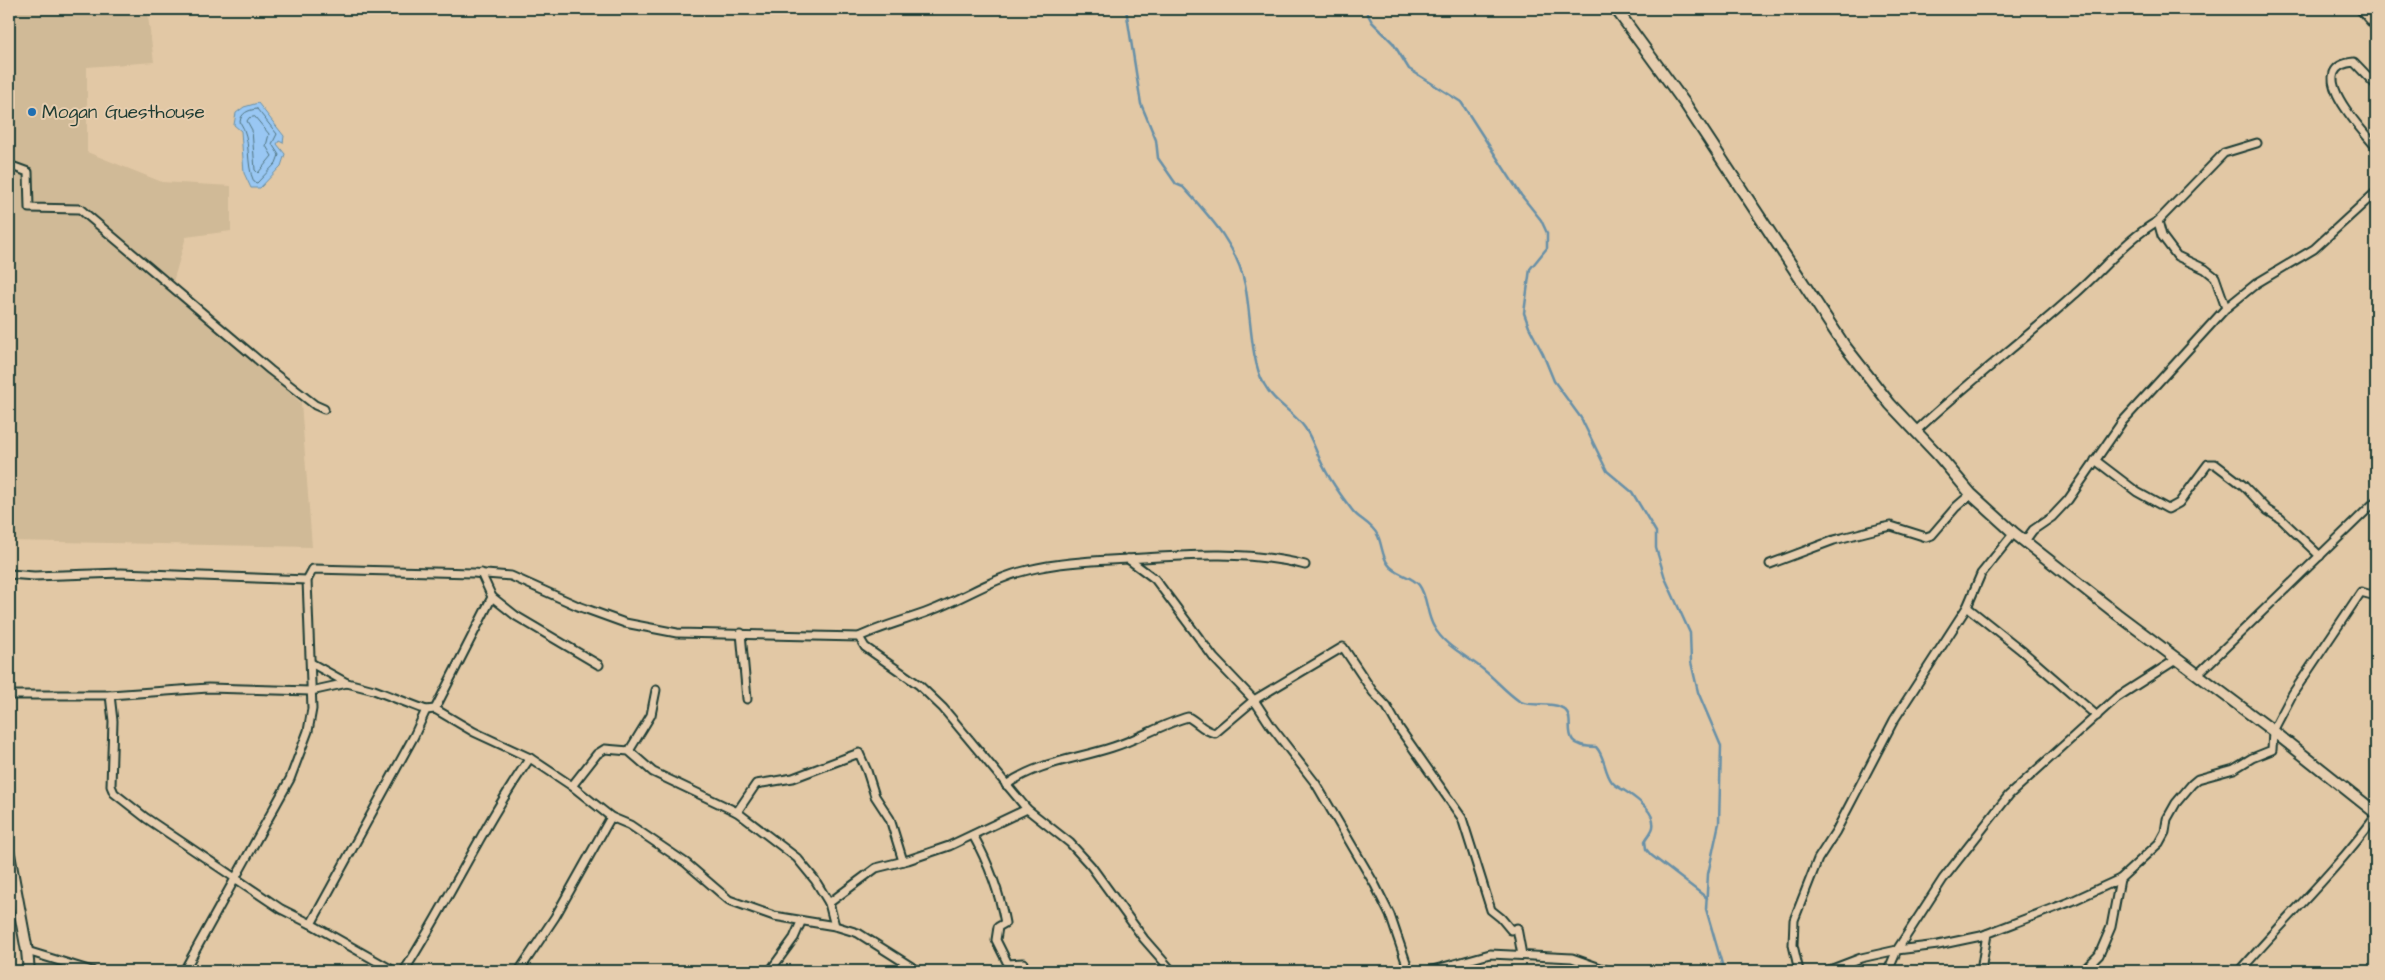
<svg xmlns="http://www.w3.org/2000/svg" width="2385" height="980" font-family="'Architects Daughter',sans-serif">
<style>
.built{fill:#d0ba97}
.water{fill:#99c7f3;stroke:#6890a7}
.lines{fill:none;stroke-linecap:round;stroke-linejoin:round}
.shore{stroke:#507480;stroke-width:1}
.stream{stroke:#6890a7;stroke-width:2.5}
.street-casing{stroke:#1f3d34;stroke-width:11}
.secondary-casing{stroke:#1f3d34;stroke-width:14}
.street{stroke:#e6cdae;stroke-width:7}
.secondary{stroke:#e6cdae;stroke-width:10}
.rail{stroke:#1f3d34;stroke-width:2.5}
.poi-dot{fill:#1f6fb2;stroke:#e6cdae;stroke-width:2}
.labels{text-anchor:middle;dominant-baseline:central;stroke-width:4;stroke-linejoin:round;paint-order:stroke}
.poi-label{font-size:19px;fill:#1f3d34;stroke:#e6cdae;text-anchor:start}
</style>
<rect width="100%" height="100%" fill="#e2c8a5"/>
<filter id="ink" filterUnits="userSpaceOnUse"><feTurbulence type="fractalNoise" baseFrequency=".02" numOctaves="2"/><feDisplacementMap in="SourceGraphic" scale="10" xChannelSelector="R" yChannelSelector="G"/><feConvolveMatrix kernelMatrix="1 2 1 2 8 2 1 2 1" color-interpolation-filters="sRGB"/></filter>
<g filter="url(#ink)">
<path class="built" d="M 9,9 L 147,9 L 154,62 L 87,67 L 87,152 L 162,182 L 231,186 L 231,231 L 186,237 L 173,282 L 301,403 L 312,547 L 9,541 Z"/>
<path class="water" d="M 258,103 L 284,136 L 283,143 L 279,141 L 277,144 L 285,154 L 281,166 L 260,188 L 251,188 L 244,173 L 241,131 L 234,125 L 236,113 L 244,107 Z"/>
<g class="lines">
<g class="shore">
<path d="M 257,109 L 277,134 L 272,144 L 279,155 L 276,163 L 257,183 L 254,182 C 245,163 252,139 240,122 C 241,113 248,110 257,109 Z"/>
<path d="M 255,117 L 269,134 L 266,146 L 272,156 L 258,173 L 255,170 L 252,130 L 247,121 L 249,118 Z"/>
</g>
<g class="stream">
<path d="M 1126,9 L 1141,104 L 1156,140 L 1158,158 L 1176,184 L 1183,187 C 1209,216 1237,245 1245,285 C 1251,312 1250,360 1264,384 C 1274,403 1293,411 1305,428 C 1311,437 1314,446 1318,455 C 1326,475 1339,493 1352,510 C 1359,520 1372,523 1378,536 C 1382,545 1382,556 1388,564 C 1395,575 1411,575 1419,585 C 1428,597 1426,614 1434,627 C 1446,648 1468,656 1485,671 C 1497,681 1506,692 1519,701 C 1531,708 1547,701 1560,707 C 1583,716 1551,747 1596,747 C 1605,756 1604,772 1612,782 C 1616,787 1621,788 1625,791 C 1636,798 1656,812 1653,827 C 1652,832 1647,837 1645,841 L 1646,849 L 1651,855 L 1707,898"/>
<path d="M 1365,9 L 1372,22 L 1393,43 L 1409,69 L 1461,102 L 1521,195 L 1541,220 L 1547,233 L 1547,248 L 1530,269 L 1524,313 L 1529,327 L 1543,354 L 1554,381 L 1581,418 L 1607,471 L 1632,492 L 1656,532 L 1656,548 L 1665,578 L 1690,633 L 1691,662 L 1698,692 L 1721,746 L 1719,823 L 1708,874 L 1706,909 L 1724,971"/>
</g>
<defs>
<g id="street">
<path d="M 2376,85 L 2354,62 C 2301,67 2363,131 2376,147"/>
<path d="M 9,165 L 28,172 L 29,208 L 80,209 L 270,370 L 315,405 L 324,409"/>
<path d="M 2226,308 L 2215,277 L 2205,269 L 2177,256 L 2162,236 L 2158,221 L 2224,153 L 2257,143"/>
<path d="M 1916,431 C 1967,383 2023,341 2075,294 C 2104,269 2125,240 2158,221"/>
<path d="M 2095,460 L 2137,492 L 2168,509 L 2179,503 L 2208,464 L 2215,464 L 2244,486 L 2267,510 L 2281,519 L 2320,556"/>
<path d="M 2025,541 L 2033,530 L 2052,517 L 2068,500 L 2122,422 L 2226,308 L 2257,283 L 2314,249 L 2376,192"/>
<path d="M 1128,559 L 1155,579 L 1214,658 L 1254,700 L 1271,726 L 1316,784 L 1375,885 L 1390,915 L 1409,971"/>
<path d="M 1770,564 L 1834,540 L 1881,528 L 1891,526 L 1926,537 L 1932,535 L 1956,507 L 1971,494"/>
<path d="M 481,573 L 492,597 L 516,616 L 599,665"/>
<path d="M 9,574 L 34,576 L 121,573 L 307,580 L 313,569 L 473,573 L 511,576 L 578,606 L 625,623 L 677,633 L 859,637 C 882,626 907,620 930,611 C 964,598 993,578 1028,570 C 1060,562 1094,561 1127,559 C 1186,555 1247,550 1305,565"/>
<path d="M 1967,607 L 2021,650 L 2097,716"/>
<path d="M 741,633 L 747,699"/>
<path d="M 859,637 L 865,647 L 919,685 L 943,708 L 1027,809 L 1070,843 L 1091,866 L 1144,939 L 1172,971"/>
<path d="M 311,663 L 347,683"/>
<path d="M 2198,674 L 2376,501"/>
<path d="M 9,695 L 110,695 L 208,688 L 311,691 L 347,683 L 374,690 L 426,710 L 435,709 L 474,732 L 530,758 L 572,786 L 611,817 L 630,825 L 686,863 L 729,900 L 774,916 L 835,926 L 858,933 L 918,971"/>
<path d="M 110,695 L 113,721 L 111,786 L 114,793 L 146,818 L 281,909 L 311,924 L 394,971"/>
<path d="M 435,709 L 492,597"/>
<path d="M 629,751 L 651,715 L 656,690"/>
<path d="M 1006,785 C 1038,762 1077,759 1113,747 C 1139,739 1162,724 1188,717 C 1198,722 1203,731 1215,733 L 1254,700 L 1343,647 L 1373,692 L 1387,707 L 1399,728 L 1462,818 L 1491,910 L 1501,918 L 1511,930 L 1517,928 L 1522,955"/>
<path d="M 572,786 L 597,754 L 605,749 L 629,751 L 653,772 L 737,812 L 797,858 L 815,880 L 829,903 L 835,926"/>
<path d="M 737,812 L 756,784 L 793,778 L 859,753 L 867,771 L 875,796 L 890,819 L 903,861"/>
<path d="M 973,835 C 989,864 999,890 1005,923 L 998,927 L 996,940 L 1008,964 L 1023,963 L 1024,971"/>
<path d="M 829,903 L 876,868 L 908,860 L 949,846 L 1027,809"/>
<path d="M 311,924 L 414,736 L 426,710"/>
<path d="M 27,951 L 92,971"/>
<path d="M 184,971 L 290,779 L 308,731 L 312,709 L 307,580"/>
<path d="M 404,971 C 449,901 483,825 530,758"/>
<path d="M 519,971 L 555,917 L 611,817"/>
<path d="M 770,971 L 794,938 L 801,922"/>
<path d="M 1429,971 L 1490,954 L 1572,958 L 1609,971"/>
<path d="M 1799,971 L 1793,945 L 1794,920 L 1818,859 L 1836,831 L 1894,720 L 1967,607 L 1981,574 L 2014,533"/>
<path d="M 1827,971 L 1861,958 L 1897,950 L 1943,879 L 2009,795 L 2116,698 L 2177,659"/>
<path d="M 1888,971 L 1897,950 L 1938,945 L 1981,936 L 2072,901 L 2120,879 L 2159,843 L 2165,832 L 2167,819 L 2176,803 L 2192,784 L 2198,779 L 2234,769 L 2252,758 L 2272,750 L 2273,731 L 2293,693 L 2361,592 L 2372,595 L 2376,590"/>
<path d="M 1981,971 L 1987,934"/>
<path d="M 2083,971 L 2099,955 L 2111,927 L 2120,879"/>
<path d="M 2240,971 C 2285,919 2335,872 2376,816"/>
</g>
<g id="secondary">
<path d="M 1616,9 L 1686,105 L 1844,345 L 1890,404 L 1939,456 L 1971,494 L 2014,533 L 2117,614 L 2273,731 L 2376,813"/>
<path d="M 9,854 L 27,951 L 29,971"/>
</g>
</defs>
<use href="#street" class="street-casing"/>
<use href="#secondary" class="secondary-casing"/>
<use href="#street" class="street"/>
<use href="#secondary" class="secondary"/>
<path class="rail" d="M 2354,9 L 2376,34"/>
</g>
</g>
<circle class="poi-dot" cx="32" cy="112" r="5"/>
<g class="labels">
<g class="poi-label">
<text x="42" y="112">Mogan Guesthouse</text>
</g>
</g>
<rect width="2385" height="980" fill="none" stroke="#e6cdae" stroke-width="30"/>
<rect x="15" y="15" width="2355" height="950" fill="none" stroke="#1f3d34" stroke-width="2" filter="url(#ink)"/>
</svg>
